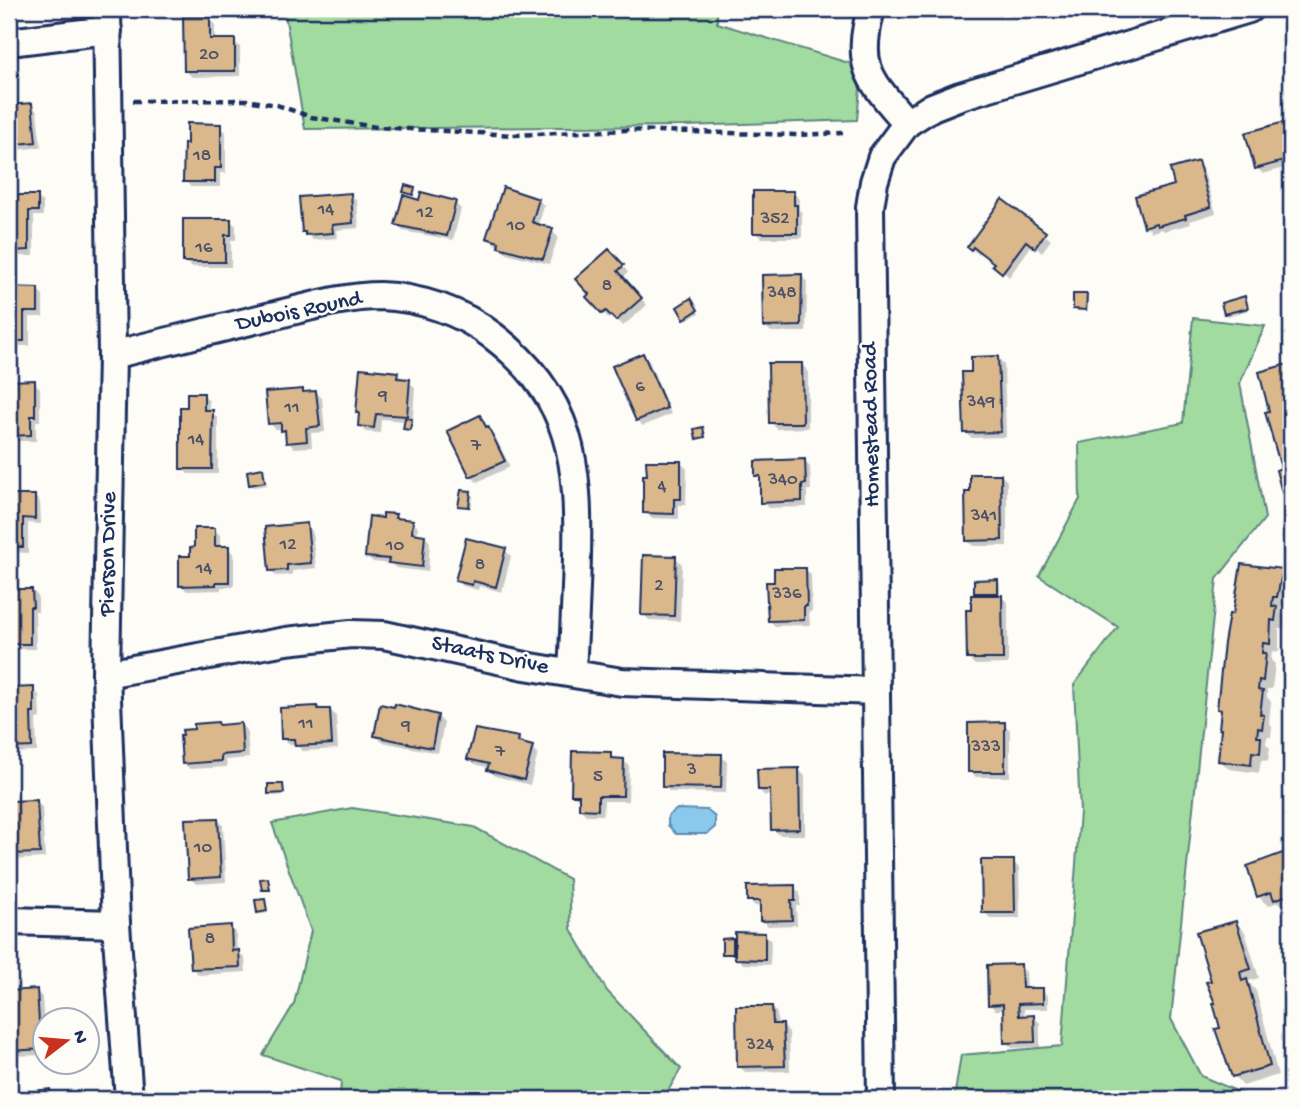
<svg xmlns="http://www.w3.org/2000/svg" width="1300" height="1108" font-family="'Gochi Hand',sans-serif">
<style>
.green{fill:#a2dba0;stroke:#5e857f;stroke-width:2}
.water{fill:#8ac9eb;stroke:#5e8bb3;stroke-width:2}
.shadow{fill:#0003}
.building{fill:#dab88c;stroke:#1b2f5e;stroke-width:2}
.lines{fill:none;stroke-linecap:round;stroke-linejoin:round}
.minor-casing{stroke:#1b2f5e;stroke-width:32}
.path{stroke:#1b2f5e;stroke-width:4.5;stroke-dasharray:7 5;stroke-linecap:butt}
.minor{stroke:#fdfcf7;stroke-width:26}
.labels{text-anchor:middle;dominant-baseline:central;stroke-width:5;stroke-linejoin:round;paint-order:stroke}
.number-label{font-size:19px;fill:#4b516a}
.street-label{font-size:23px;fill:#1b2f5e;stroke:#fdfcf7}
</style>
<rect width="100%" height="100%" fill="#fdfcf7"/>
<filter id="ink" filterUnits="userSpaceOnUse"><feTurbulence type="fractalNoise" baseFrequency=".0143" numOctaves="2"/><feDisplacementMap in="SourceGraphic" scale="14" xChannelSelector="R" yChannelSelector="G"/><feConvolveMatrix kernelMatrix="1 2 1 2 8 2 1 2 1" color-interpolation-filters="sRGB"/></filter>
<g filter="url(#ink)">
<g class="green">
<path d="M 284,9 L 717,9 L 717,23 L 862,67 L 857,120 L 685,126 L 305,129 Z"/>
<path d="M 1193,318 L 1265,326 L 1240,383 L 1265,518 L 1217,579 L 1171,1019 L 1201,1076 L 1255,1099 L 1291,1093 L 1291,1099 L 954,1099 L 961,1055 L 1062,1046 L 1080,812 L 1074,685 L 1118,627 L 1039,576 L 1080,499 L 1079,443 L 1183,423 Z"/>
<path d="M 352,808 L 474,827 L 569,879 L 571,929 L 607,991 L 681,1069 L 663,1099 L 340,1099 L 341,1081 L 263,1055 L 294,1004 L 311,931 L 272,823 Z"/>
</g>
<path class="water" d="M 677,809 L 707,810 L 715,817 L 715,827 L 707,834 L 676,834 L 668,825 L 668,816 Z"/>
<g class="shadow">
<path d="M 209,18 L 215,24 L 215,41 L 234,41 L 240,47 L 240,76 L 192,77 L 186,71 Z"/>
<path d="M 31,105 L 37,111 L 41,147 L 9,151 L 9,107 Z"/>
<path d="M 1291,121 L 1291,166 L 1263,174 L 1257,168 L 1247,135 Z"/>
<path d="M 220,126 L 226,132 L 226,173 L 220,173 L 220,187 L 191,187 L 185,181 Z"/>
<path d="M 1197,163 L 1203,169 L 1216,213 L 1190,221 L 1191,224 L 1164,231 L 1162,229 L 1152,232 L 1146,226 Z"/>
<path d="M 794,193 L 799,199 L 799,210 L 802,213 L 802,238 L 761,238 L 755,232 Z"/>
<path d="M 351,195 L 357,201 L 359,228 L 337,230 L 338,238 L 313,240 L 303,231 Z"/>
<path d="M 9,197 L 37,197 L 43,202 L 43,216 L 34,216 L 34,256 L 9,256 Z"/>
<path d="M 539,200 L 544,206 L 538,226 L 552,231 L 558,237 L 549,264 L 506,253 L 488,238 Z"/>
<path d="M 421,202 L 455,203 L 461,209 L 453,240 L 403,231 L 397,225 Z"/>
<path d="M 1003,202 L 1051,240 L 1042,252 L 1032,245 L 1009,277 L 995,263 L 980,251 L 978,254 L 969,247 Z"/>
<path d="M 230,220 L 236,226 L 236,240 L 231,240 L 231,267 L 191,267 L 185,261 Z"/>
<path d="M 609,251 L 628,272 L 623,278 L 647,305 L 623,326 L 613,316 L 609,319 L 589,297 Z"/>
<path d="M 802,276 L 807,282 L 806,332 L 771,332 L 765,326 Z"/>
<path d="M 9,289 L 37,289 L 43,295 L 43,317 L 30,317 L 30,346 L 9,346 Z"/>
<path d="M 1086,296 L 1088,298 L 1088,311 L 1077,311 L 1075,309 Z"/>
<path d="M 1244,298 L 1249,310 L 1228,316 L 1226,313 Z"/>
<path d="M 693,303 L 699,313 L 687,320 L 685,317 Z"/>
<path d="M 643,355 L 649,361 L 671,414 L 643,426 L 637,420 Z"/>
<path d="M 998,358 L 1004,364 L 1006,437 L 971,438 L 966,432 L 973,373 Z"/>
<path d="M 802,365 L 808,371 L 808,428 L 777,429 L 771,423 Z"/>
<path d="M 1291,365 L 1291,519 L 1271,412 L 1261,373 Z"/>
<path d="M 397,374 L 415,387 L 412,431 L 405,428 L 406,421 L 381,419 L 380,433 L 366,432 L 360,426 L 361,415 L 358,412 Z"/>
<path d="M 9,382 L 34,382 L 40,388 L 40,421 L 36,421 L 36,441 L 9,441 Z"/>
<path d="M 302,391 L 305,393 L 316,392 L 322,398 L 325,432 L 311,433 L 312,447 L 294,448 L 288,442 L 287,434 L 283,429 L 275,429 L 270,423 Z"/>
<path d="M 203,395 L 209,401 L 209,412 L 218,418 L 218,474 L 188,474 L 182,468 L 188,409 Z"/>
<path d="M 480,417 L 494,434 L 510,467 L 477,482 L 471,476 Z"/>
<path d="M 804,461 L 810,467 L 811,490 L 807,490 L 807,507 L 768,508 L 762,502 L 761,480 L 757,475 Z"/>
<path d="M 681,463 L 687,469 L 686,505 L 679,505 L 679,519 L 651,518 L 645,512 Z"/>
<path d="M 262,470 L 267,485 L 253,487 L 251,484 Z"/>
<path d="M 1001,475 L 1007,481 L 1007,546 L 973,546 L 967,540 Z"/>
<path d="M 470,493 L 473,496 L 471,509 L 463,507 L 460,505 Z"/>
<path d="M 9,496 L 35,496 L 40,502 L 41,524 L 28,523 L 28,553 L 9,552 Z"/>
<path d="M 395,516 L 400,520 L 412,521 L 418,527 L 417,536 L 424,536 L 430,542 L 428,572 L 396,568 L 391,564 L 373,562 L 367,556 L 384,520 Z"/>
<path d="M 306,525 L 312,531 L 316,568 L 292,571 L 292,575 L 276,576 L 270,570 Z"/>
<path d="M 214,529 L 220,535 L 220,548 L 228,548 L 234,554 L 234,587 L 221,587 L 221,590 L 187,591 L 181,585 L 192,558 Z"/>
<path d="M 505,550 L 511,556 L 502,592 L 479,586 L 478,590 L 463,586 L 457,580 Z"/>
<path d="M 676,558 L 682,564 L 680,621 L 649,620 L 643,614 Z"/>
<path d="M 805,569 L 811,575 L 812,611 L 809,612 L 810,625 L 775,626 L 769,620 L 776,584 Z"/>
<path d="M 1282,570 L 1291,580 L 1286,606 L 1281,605 L 1281,613 L 1285,617 L 1284,629 L 1279,629 L 1279,652 L 1272,651 L 1271,660 L 1275,664 L 1272,689 L 1267,689 L 1267,697 L 1271,702 L 1269,722 L 1272,726 L 1271,737 L 1267,737 L 1266,744 L 1270,748 L 1268,761 L 1261,760 L 1259,773 L 1229,769 L 1220,760 L 1222,712 L 1219,709 L 1235,616 Z"/>
<path d="M 997,581 L 1000,584 L 1000,596 L 1008,602 L 1008,664 L 975,665 L 969,659 L 973,612 L 979,597 L 975,593 Z"/>
<path d="M 32,590 L 38,596 L 38,612 L 35,612 L 36,649 L 9,649 L 9,591 Z"/>
<path d="M 9,689 L 33,689 L 39,695 L 40,718 L 36,719 L 37,752 L 9,753 Z"/>
<path d="M 317,708 L 320,711 L 330,710 L 336,716 L 338,749 L 302,751 L 296,744 L 289,745 L 283,739 Z"/>
<path d="M 438,717 L 444,723 L 438,753 L 382,742 L 376,736 Z"/>
<path d="M 1004,724 L 1010,730 L 1010,777 L 976,777 L 970,771 Z"/>
<path d="M 241,725 L 247,731 L 249,758 L 226,760 L 227,767 L 190,769 L 184,764 Z"/>
<path d="M 519,739 L 538,753 L 530,785 L 495,776 L 489,770 L 489,768 L 475,764 L 469,758 Z"/>
<path d="M 610,754 L 617,760 L 623,760 L 629,766 L 628,801 L 604,801 L 603,815 L 586,815 L 580,809 L 581,801 L 573,795 Z"/>
<path d="M 721,756 L 727,762 L 726,793 L 670,792 L 664,786 Z"/>
<path d="M 799,770 L 805,776 L 805,835 L 779,835 L 773,829 L 772,795 L 765,796 L 759,790 Z"/>
<path d="M 283,786 L 285,795 L 273,796 L 270,793 Z"/>
<path d="M 36,802 L 42,807 L 45,858 L 11,860 L 9,858 L 9,803 Z"/>
<path d="M 217,819 L 223,825 L 226,882 L 196,884 L 190,878 Z"/>
<path d="M 1291,851 L 1291,906 L 1285,908 L 1278,902 L 1268,906 L 1258,896 L 1249,867 Z"/>
<path d="M 1013,862 L 1019,868 L 1020,918 L 990,918 L 984,912 Z"/>
<path d="M 794,887 L 800,893 L 800,906 L 796,906 L 797,925 L 768,926 L 762,920 L 762,906 L 755,906 L 749,900 Z"/>
<path d="M 265,900 L 268,913 L 261,914 L 258,912 Z"/>
<path d="M 1236,922 L 1245,932 L 1259,978 L 1248,981 L 1256,991 L 1278,1075 L 1243,1086 L 1234,1076 L 1213,982 Z"/>
<path d="M 230,927 L 236,933 L 237,952 L 245,958 L 246,972 L 199,975 L 193,969 Z"/>
<path d="M 765,934 L 771,940 L 770,965 L 743,964 L 737,956 L 727,955 L 724,953 L 732,940 L 737,945 Z"/>
<path d="M 1020,966 L 1026,972 L 1027,990 L 1042,990 L 1048,996 L 1048,1009 L 1024,1009 L 1024,1017 L 1034,1017 L 1040,1023 L 1040,1047 L 1012,1048 L 1006,1042 L 1005,1010 L 995,1010 L 990,1004 Z"/>
<path d="M 36,991 L 42,997 L 46,1055 L 9,1056 L 9,992 Z"/>
<path d="M 772,1007 L 777,1013 L 778,1026 L 783,1026 L 789,1032 L 790,1071 L 745,1072 L 739,1066 Z"/>
<path d="M 50,1091 L 56,1099 L 27,1099 L 27,1094 Z"/>
</g>
<g class="building">
<path d="M 183,16 L 210,16 L 210,39 L 235,39 L 235,71 L 184,71 Z"/>
<path d="M 32,103 L 36,142 L 9,145 L 9,105 Z"/>
<path d="M 1291,120 L 1291,159 L 1255,169 L 1245,133 Z"/>
<path d="M 187,123 L 221,124 L 221,168 L 215,168 L 215,182 L 183,182 L 184,143 L 187,144 Z"/>
<path d="M 1198,161 L 1211,207 L 1185,215 L 1186,218 L 1157,226 L 1156,223 L 1144,227 L 1135,196 L 1174,185 L 1170,169 Z"/>
<path d="M 405,185 L 415,188 L 413,195 L 403,192 Z"/>
<path d="M 503,187 L 539,199 L 532,222 L 553,229 L 543,259 L 498,247 L 499,242 L 486,238 Z"/>
<path d="M 753,191 L 794,191 L 794,205 L 797,205 L 797,233 L 753,233 Z"/>
<path d="M 421,192 L 456,201 L 447,236 L 395,225 L 403,195 L 419,200 Z"/>
<path d="M 351,193 L 353,223 L 332,225 L 333,233 L 305,235 L 305,232 L 302,232 L 299,197 Z"/>
<path d="M 9,195 L 38,195 L 38,211 L 29,211 L 29,250 L 9,251 Z"/>
<path d="M 1002,199 L 1046,232 L 1035,248 L 1026,241 L 1002,273 L 992,265 L 994,263 L 973,247 L 971,250 L 967,247 Z"/>
<path d="M 183,219 L 231,219 L 231,235 L 225,235 L 225,262 L 183,262 Z"/>
<path d="M 609,249 L 624,265 L 618,271 L 642,298 L 616,321 L 606,311 L 602,314 L 586,297 L 589,294 L 575,279 Z"/>
<path d="M 802,274 L 801,326 L 763,327 L 762,275 Z"/>
<path d="M 9,287 L 38,288 L 38,312 L 24,312 L 24,341 L 9,341 Z"/>
<path d="M 1073,294 L 1087,294 L 1086,310 L 1073,309 Z"/>
<path d="M 1245,296 L 1248,308 L 1224,314 L 1221,303 Z"/>
<path d="M 691,298 L 698,310 L 684,319 L 677,307 Z"/>
<path d="M 643,353 L 667,408 L 636,421 L 612,366 Z"/>
<path d="M 998,356 L 1001,432 L 964,433 L 962,372 L 971,372 L 971,357 Z"/>
<path d="M 768,363 L 802,363 L 803,423 L 769,423 Z"/>
<path d="M 1291,363 L 1291,518 L 1289,519 L 1276,470 L 1281,468 L 1265,412 L 1269,411 L 1259,372 Z"/>
<path d="M 360,368 L 398,372 L 397,378 L 410,379 L 407,416 L 376,414 L 374,428 L 358,426 L 359,413 L 356,413 Z"/>
<path d="M 35,380 L 35,416 L 31,416 L 31,435 L 9,436 L 9,381 Z"/>
<path d="M 303,389 L 303,392 L 316,391 L 320,426 L 306,428 L 307,441 L 286,443 L 285,430 L 281,431 L 281,423 L 268,424 L 265,392 Z"/>
<path d="M 187,393 L 204,393 L 204,410 L 213,410 L 212,469 L 180,469 L 180,407 L 187,407 Z"/>
<path d="M 480,415 L 486,427 L 488,426 L 505,461 L 470,477 L 447,431 Z"/>
<path d="M 405,418 L 412,419 L 410,430 L 403,429 Z"/>
<path d="M 703,427 L 705,437 L 696,439 L 694,429 Z"/>
<path d="M 805,459 L 806,484 L 802,485 L 802,501 L 760,503 L 760,476 L 755,476 L 755,461 Z"/>
<path d="M 646,461 L 681,461 L 681,499 L 674,499 L 674,514 L 643,513 L 643,475 L 647,475 Z"/>
<path d="M 263,468 L 265,482 L 249,485 L 247,471 Z"/>
<path d="M 970,474 L 1001,474 L 1002,540 L 966,541 L 965,492 L 970,492 Z"/>
<path d="M 461,490 L 471,491 L 469,507 L 458,506 Z"/>
<path d="M 9,495 L 35,495 L 35,519 L 23,518 L 23,547 L 9,547 Z"/>
<path d="M 383,513 L 396,514 L 395,518 L 413,520 L 412,533 L 425,535 L 422,567 L 388,563 L 389,559 L 365,557 L 369,516 L 383,518 Z"/>
<path d="M 307,523 L 311,563 L 287,565 L 287,570 L 269,571 L 265,527 Z"/>
<path d="M 194,528 L 215,528 L 215,546 L 229,546 L 229,582 L 216,582 L 216,585 L 179,586 L 179,556 L 190,556 L 190,548 L 194,547 Z"/>
<path d="M 466,538 L 506,548 L 496,587 L 473,581 L 472,585 L 455,581 Z"/>
<path d="M 643,555 L 676,556 L 674,616 L 641,615 Z"/>
<path d="M 1241,564 L 1283,569 L 1277,597 L 1273,597 L 1272,606 L 1277,606 L 1275,621 L 1271,620 L 1270,644 L 1263,643 L 1262,653 L 1266,653 L 1263,681 L 1259,680 L 1258,690 L 1263,691 L 1260,714 L 1264,715 L 1262,729 L 1258,728 L 1257,737 L 1261,737 L 1260,753 L 1252,752 L 1251,765 L 1218,761 L 1221,729 L 1219,729 L 1221,710 L 1217,709 L 1224,643 L 1229,614 L 1233,614 Z"/>
<path d="M 774,568 L 806,568 L 807,606 L 804,606 L 804,620 L 768,621 L 766,582 L 774,582 Z"/>
<path d="M 998,579 L 998,593 L 974,593 L 974,580 Z"/>
<path d="M 9,589 L 32,589 L 33,607 L 30,607 L 30,644 L 9,644 Z"/>
<path d="M 971,595 L 1002,595 L 1003,659 L 967,659 L 966,610 L 971,610 Z"/>
<path d="M 34,687 L 34,713 L 31,713 L 32,747 L 9,748 L 9,688 Z"/>
<path d="M 380,704 L 394,707 L 395,704 L 438,715 L 432,748 L 374,736 Z"/>
<path d="M 317,706 L 318,709 L 330,709 L 332,744 L 295,746 L 294,739 L 281,739 L 280,708 Z"/>
<path d="M 218,722 L 219,725 L 241,723 L 243,753 L 221,755 L 221,761 L 182,764 L 180,735 L 183,735 L 182,730 L 194,729 L 194,724 Z"/>
<path d="M 1005,722 L 1005,772 L 968,772 L 968,723 Z"/>
<path d="M 475,729 L 519,737 L 518,742 L 533,746 L 524,780 L 487,770 L 489,764 L 467,759 Z"/>
<path d="M 572,751 L 611,752 L 611,758 L 624,759 L 623,796 L 598,796 L 598,810 L 579,809 L 579,795 L 571,795 Z"/>
<path d="M 662,753 L 722,754 L 721,788 L 662,787 Z"/>
<path d="M 799,768 L 800,829 L 771,830 L 770,790 L 758,790 L 757,769 Z"/>
<path d="M 268,784 L 283,784 L 284,793 L 268,794 Z"/>
<path d="M 37,800 L 40,853 L 9,854 L 9,801 Z"/>
<path d="M 218,818 L 221,877 L 188,879 L 185,819 Z"/>
<path d="M 1291,850 L 1291,894 L 1274,900 L 1271,892 L 1257,897 L 1247,866 Z"/>
<path d="M 981,860 L 1014,860 L 1015,913 L 982,913 Z"/>
<path d="M 268,878 L 270,890 L 262,890 L 260,879 Z"/>
<path d="M 795,885 L 795,901 L 791,901 L 792,920 L 760,921 L 760,901 L 747,901 L 747,886 Z"/>
<path d="M 265,899 L 267,911 L 257,913 L 255,900 Z"/>
<path d="M 1236,921 L 1251,969 L 1240,972 L 1242,981 L 1247,979 L 1270,1066 L 1232,1077 L 1215,1029 L 1220,1028 L 1213,1003 L 1215,1003 L 1206,982 L 1211,981 L 1196,932 Z"/>
<path d="M 231,925 L 232,951 L 239,950 L 240,967 L 191,969 L 188,928 Z"/>
<path d="M 735,932 L 765,933 L 765,960 L 735,959 Z"/>
<path d="M 733,938 L 733,954 L 722,954 L 722,939 Z"/>
<path d="M 1021,964 L 1022,988 L 1043,988 L 1043,1003 L 1018,1004 L 1019,1016 L 1034,1015 L 1035,1042 L 1004,1043 L 1003,1004 L 988,1005 L 987,965 Z"/>
<path d="M 37,989 L 39,1022 L 43,1022 L 44,1049 L 9,1051 L 9,991 Z"/>
<path d="M 736,1006 L 772,1006 L 773,1024 L 783,1024 L 785,1066 L 737,1067 Z"/>
<path d="M 50,1089 L 52,1099 L 26,1099 L 25,1092 Z"/>
<path d="M 232,1092 L 234,1099 L 200,1099 L 199,1097 Z"/>
</g>
<g class="lines">
<defs>
<g id="minor">
<path d="M 107,9 L 112,355 L 106,674 L 116,924 L 129,1099"/>
<path d="M 871,9 C 855,68 870,80 907,123"/>
<path d="M 9,42 L 108,30"/>
<path d="M 112,355 C 165,342 218,329 271,316 C 306,308 344,296 380,296 C 420,297 462,312 493,336 C 573,397 579,464 577,557 C 576,596 574,634 572,673"/>
<path d="M 106,674 L 286,641 L 351,634 L 384,635 L 525,666 L 622,682 L 876,691"/>
<path d="M 9,921 L 116,924"/>
<path d="M 881,1099 L 870,207 L 874,182 L 882,157 L 907,123 L 932,107 L 960,96 L 1249,9"/>
</g>
</defs>
<use href="#minor" class="minor-casing"/>
<path class="path" d="M 133,101 L 246,100 L 277,105 L 311,117 L 376,127 L 513,135 L 626,130 L 795,135 L 843,133"/>
<use href="#minor" class="minor"/>
</g>
</g>
<g class="labels">
<g class="number-label">
<text x="209" y="55">20</text>
<text x="202" y="156">18</text>
<text x="326" y="210">14</text>
<text x="425" y="213">12</text>
<text x="775" y="219">352</text>
<text x="516" y="226">10</text>
<text x="204" y="248">16</text>
<text x="607" y="286">8</text>
<text x="782" y="293">348</text>
<text x="640" y="387">6</text>
<text x="383" y="396">9</text>
<text x="981" y="402">349</text>
<text x="292" y="408">11</text>
<text x="196" y="440">14</text>
<text x="476" y="446">7</text>
<text x="783" y="480">340</text>
<text x="662" y="487">4</text>
<text x="984" y="516">341</text>
<text x="288" y="545">12</text>
<text x="395" y="546">10</text>
<text x="480" y="565">8</text>
<text x="204" y="569">14</text>
<text x="659" y="586">2</text>
<text x="787" y="594">336</text>
<text x="306" y="724">11</text>
<text x="406" y="726">9</text>
<text x="986" y="747">333</text>
<text x="500" y="752">7</text>
<text x="692" y="770">3</text>
<text x="598" y="777">5</text>
<text x="203" y="848">10</text>
<text x="210" y="939">8</text>
<text x="760" y="1045">324</text>
</g>
<g class="street-label">
<text transform="translate(299 312) rotate(-12)">Dubois Round</text>
<text transform="translate(872 425) rotate(-91)">Homestead Road</text>
<text transform="translate(109 554) rotate(-89)">Pierson Drive</text>
<text transform="translate(490 656) rotate(12)">Staats Drive</text>
</g>
</g>
<rect width="1300" height="1108" fill="none" stroke="#fdfcf7" stroke-width="35"/>
<rect x="18" y="18" width="1265" height="1073" fill="none" stroke="#1b2f5e" stroke-width="2.5" filter="url(#ink)"/>
<g transform="translate(66 1041) rotate(74)"><circle r="33" fill="#fdfcf7" stroke="#a3aaba" stroke-width="2"/>
<path d="M0-5L12 26L0 18L-12 26Z" fill="#c8321e"/>
<text y="-10" font-size="19" font-weight="bold" text-anchor="middle" fill="#1b2f5e">N</text>
</g>
</svg>
